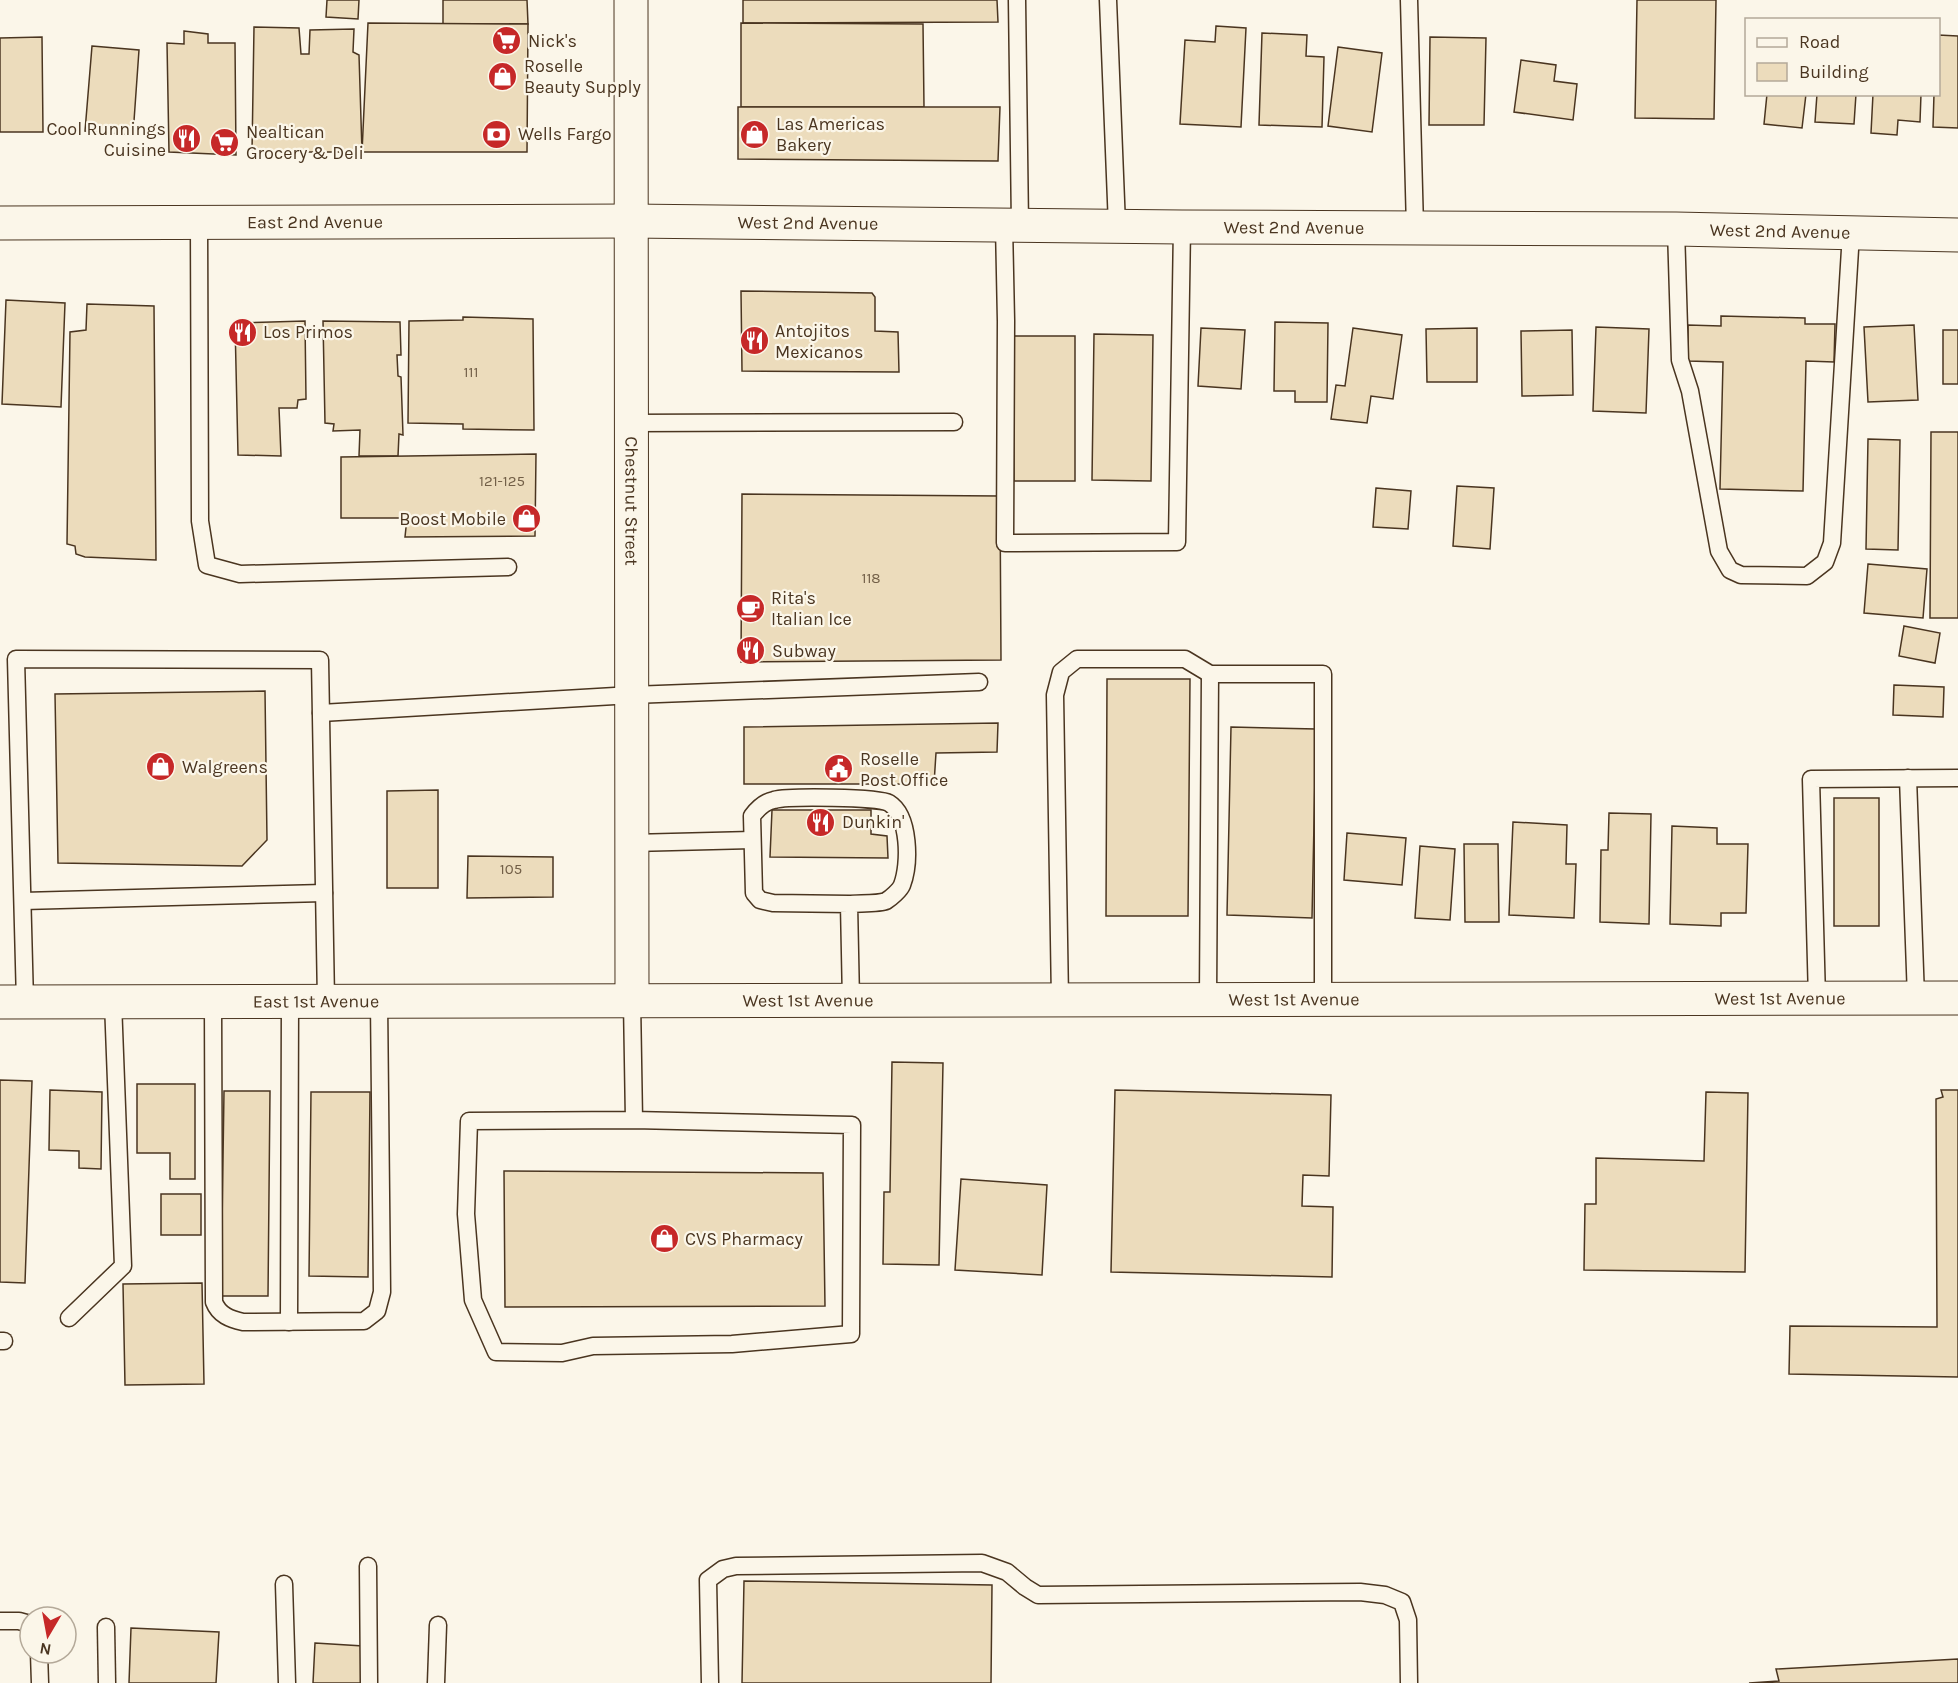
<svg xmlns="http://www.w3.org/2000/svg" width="1958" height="1683" font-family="Karla,sans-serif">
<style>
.building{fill:#ecdcbc;stroke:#4a3520;stroke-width:1.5}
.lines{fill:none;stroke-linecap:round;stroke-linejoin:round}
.lane-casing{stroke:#4a3520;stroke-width:19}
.street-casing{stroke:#4a3520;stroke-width:35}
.secondary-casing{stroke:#4a3520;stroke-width:35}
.lane{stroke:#fbf6e9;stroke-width:16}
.street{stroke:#fbf6e9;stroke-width:33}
.secondary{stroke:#fbf6e9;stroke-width:33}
.labels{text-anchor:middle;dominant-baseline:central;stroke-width:4.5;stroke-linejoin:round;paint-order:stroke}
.number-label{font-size:15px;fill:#725f47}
.poi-label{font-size:18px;fill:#4a3520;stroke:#fbf6e9;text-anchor:start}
.street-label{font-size:18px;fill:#4a3520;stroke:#fbf6e9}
</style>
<rect width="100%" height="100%" fill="#fbf6e9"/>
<g class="building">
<path d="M 327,0 L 359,0 L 358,19 L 326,17 Z"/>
<path d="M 443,0 L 527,0 L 528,24 L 443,24 Z"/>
<path d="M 743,0 L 997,0 L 998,22 L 743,23 Z"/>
<path d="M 1637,0 L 1716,0 L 1714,119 L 1635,118 Z"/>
<path d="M 368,23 L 528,24 L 527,152 L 362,152 Z"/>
<path d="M 741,23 L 923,24 L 924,107 L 741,107 Z"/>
<path d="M 1216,26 L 1246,28 L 1241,127 L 1180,124 L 1185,40 L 1215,42 Z"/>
<path d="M 254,27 L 299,28 L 301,54 L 309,54 L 310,30 L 354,29 L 353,52 L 359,55 L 362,152 L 252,152 Z"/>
<path d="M 184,31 L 208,34 L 208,43 L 235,43 L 236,155 L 169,152 L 167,43 L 184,44 Z"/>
<path d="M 1262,33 L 1307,35 L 1306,56 L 1324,57 L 1322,127 L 1259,125 Z"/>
<path d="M 1938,35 L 1958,36 L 1958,128 L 1933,127 L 1934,94 L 1938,94 Z"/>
<path d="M 42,37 L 43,132 L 0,132 L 0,38 Z"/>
<path d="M 1430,37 L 1486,38 L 1484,125 L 1429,125 Z"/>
<path d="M 92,46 L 139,50 L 133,135 L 85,131 Z"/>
<path d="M 1338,47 L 1382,53 L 1372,132 L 1328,126 Z"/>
<path d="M 1521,60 L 1556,65 L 1554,81 L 1577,84 L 1573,120 L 1514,112 Z"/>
<path d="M 1767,94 L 1806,94 L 1802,128 L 1764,124 Z"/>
<path d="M 1817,94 L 1856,94 L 1854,124 L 1815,122 Z"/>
<path d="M 1873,94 L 1921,94 L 1920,122 L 1898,120 L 1897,135 L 1871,133 Z"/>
<path d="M 738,107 L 1000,107 L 998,161 L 738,159 Z"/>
<path d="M 741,291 L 872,293 L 875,297 L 875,331 L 898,332 L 899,372 L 742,371 Z"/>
<path d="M 6,300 L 65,303 L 61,407 L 2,404 Z"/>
<path d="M 87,304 L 154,306 L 156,560 L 85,557 L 76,554 L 75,546 L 67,544 L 70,332 L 86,330 Z"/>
<path d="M 1721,316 L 1805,318 L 1805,324 L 1835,324 L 1834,362 L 1806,361 L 1803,491 L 1720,489 L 1723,362 L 1688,361 L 1688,325 L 1721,326 Z"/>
<path d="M 463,317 L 533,319 L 534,430 L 463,429 L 463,424 L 408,423 L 409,321 L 463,320 Z"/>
<path d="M 305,321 L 306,399 L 298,400 L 297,408 L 279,408 L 281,456 L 238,455 L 235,323 Z"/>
<path d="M 323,321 L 400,322 L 401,355 L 397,355 L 398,376 L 401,377 L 403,435 L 399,434 L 398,456 L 359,456 L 360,430 L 333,431 L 334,424 L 325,423 Z"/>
<path d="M 1275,322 L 1328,323 L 1327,402 L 1295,402 L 1295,391 L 1274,391 Z"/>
<path d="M 1914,325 L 1918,400 L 1868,402 L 1864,327 Z"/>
<path d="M 1596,327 L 1649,329 L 1646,413 L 1593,411 Z"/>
<path d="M 1201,328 L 1245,330 L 1241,389 L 1198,386 Z"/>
<path d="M 1353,328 L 1402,335 L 1393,399 L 1371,396 L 1367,423 L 1331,419 L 1336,385 L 1345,386 Z"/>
<path d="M 1477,328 L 1477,382 L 1427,382 L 1426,329 Z"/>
<path d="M 1572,330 L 1573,395 L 1522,396 L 1521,331 Z"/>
<rect x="1943" y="330" width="15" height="54"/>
<path d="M 1094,334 L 1153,335 L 1151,481 L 1092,480 Z"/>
<path d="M 1013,336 L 1075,336 L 1075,481 L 1014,481 Z"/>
<path d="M 1931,432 L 1958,432 L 1958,618 L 1930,618 Z"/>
<path d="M 1868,439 L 1900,440 L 1898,550 L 1866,549 Z"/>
<path d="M 536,454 L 535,536 L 405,537 L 407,518 L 341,518 L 341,457 Z"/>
<path d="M 1457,486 L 1494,488 L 1490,549 L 1453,546 Z"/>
<path d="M 1376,488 L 1411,491 L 1408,529 L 1373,527 Z"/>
<path d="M 742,494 L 1000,496 L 1001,660 L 741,662 Z"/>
<path d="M 1868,564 L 1927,569 L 1923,618 L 1864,613 Z"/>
<path d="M 1904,626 L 1940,633 L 1935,663 L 1899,656 Z"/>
<path d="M 1107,679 L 1190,679 L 1188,916 L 1106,916 Z"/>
<path d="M 1894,685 L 1944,687 L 1943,717 L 1893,715 Z"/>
<path d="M 265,691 L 267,840 L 242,866 L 58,863 L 55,694 Z"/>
<path d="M 998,723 L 997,752 L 936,753 L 934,784 L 744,784 L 744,727 Z"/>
<path d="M 1231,727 L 1316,729 L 1312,918 L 1227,915 Z"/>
<path d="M 438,790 L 438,888 L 387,888 L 387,791 Z"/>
<rect x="1834" y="798" width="45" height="128"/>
<path d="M 772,810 L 871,810 L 871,834 L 887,836 L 888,858 L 770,857 Z"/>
<path d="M 1609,813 L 1651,814 L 1649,924 L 1600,922 L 1601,850 L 1608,850 Z"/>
<path d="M 1513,822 L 1567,825 L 1566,864 L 1576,864 L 1574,918 L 1509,915 Z"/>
<path d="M 1672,826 L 1717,828 L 1717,844 L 1748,844 L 1746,913 L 1721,913 L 1721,926 L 1670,924 Z"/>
<path d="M 1347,833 L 1406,838 L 1402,885 L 1344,880 Z"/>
<path d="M 1464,844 L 1498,844 L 1499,922 L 1465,922 Z"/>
<path d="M 1420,846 L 1455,849 L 1450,920 L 1415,918 Z"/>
<path d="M 468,856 L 553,857 L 553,897 L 467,898 Z"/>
<path d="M 892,1062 L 943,1063 L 939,1265 L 883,1264 L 884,1192 L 890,1192 Z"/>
<path d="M 0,1080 L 32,1081 L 25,1283 L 0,1282 Z"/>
<path d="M 137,1084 L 195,1084 L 195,1179 L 170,1179 L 170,1153 L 137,1153 Z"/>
<path d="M 50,1090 L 102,1092 L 101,1169 L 79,1168 L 79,1151 L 49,1150 Z"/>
<path d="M 1115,1090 L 1331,1095 L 1329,1176 L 1303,1175 L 1302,1206 L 1333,1207 L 1332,1277 L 1111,1272 Z"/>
<path d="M 1941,1090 L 1958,1090 L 1958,1377 L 1789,1374 L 1790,1326 L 1937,1327 L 1936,1099 L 1943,1097 Z"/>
<path d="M 224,1091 L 270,1091 L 268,1296 L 221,1296 Z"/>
<path d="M 311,1092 L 370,1092 L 368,1277 L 309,1276 Z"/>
<path d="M 1706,1092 L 1748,1093 L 1745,1272 L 1584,1270 L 1585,1204 L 1596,1204 L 1596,1158 L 1704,1161 Z"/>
<path d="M 504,1171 L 823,1173 L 825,1306 L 505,1307 Z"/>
<path d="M 961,1179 L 1047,1185 L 1042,1275 L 955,1270 Z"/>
<rect x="161" y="1194" width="40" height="41"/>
<path d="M 202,1283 L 204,1384 L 125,1385 L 123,1284 Z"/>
<path d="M 744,1581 L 992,1585 L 991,1683 L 742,1683 Z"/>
<path d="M 131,1628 L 219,1632 L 216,1683 L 129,1683 Z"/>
<path d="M 315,1643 L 363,1646 L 361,1683 L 313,1683 Z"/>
<path d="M 1958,1659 L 1958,1683 L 1749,1683 L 1779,1681 L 1776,1669 Z"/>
</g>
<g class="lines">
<defs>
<g id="lane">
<path d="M 1017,0 L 1020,225"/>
<path d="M 1108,0 L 1117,226"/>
<path d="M 1409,0 L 1415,228"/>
<path d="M 199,222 L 200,521 L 207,565 L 240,574 L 508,567"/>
<path d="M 1004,225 L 1006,321 L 1005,543 L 1177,542 L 1182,227"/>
<path d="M 1676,229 L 1680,360 L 1690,391 L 1719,551 L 1730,570 L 1741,575 L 1807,576 L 1825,562 L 1832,543 L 1851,233"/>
<path d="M 631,423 L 954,422"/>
<path d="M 321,713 L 632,695 L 979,682"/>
<path d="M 1908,778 L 1916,998"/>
<path d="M 632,843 L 752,840"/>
<path d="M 23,901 L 324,893"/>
<path d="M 849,904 C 858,903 879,904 886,901 C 891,898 900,890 902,885 C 910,864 910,816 889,803 C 878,797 788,796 774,800 C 764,802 758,808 752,816 L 754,893 L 760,900 L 773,903 L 849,904 L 851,1001"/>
<path d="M 1817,999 L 1811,779 L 1958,778"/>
<path d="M 1060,1000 L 1055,695 L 1061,672 L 1077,659 L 1185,659 L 1210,674 L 1323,674 L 1323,1000"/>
<path d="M 1208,1000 L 1210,674"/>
<path d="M 632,1001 L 634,1120 L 852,1125 L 851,1334 L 732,1344 L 593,1346 L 562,1353 L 496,1352 L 473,1300 L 466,1214 L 469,1121 L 634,1120"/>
<path d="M 25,1002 L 16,659 L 320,660 L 326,1001"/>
<path d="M 213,1002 L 214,1302 C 219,1315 230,1319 243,1322 L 364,1321 L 377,1311 L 382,1292 L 379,1001"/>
<path d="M 69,1318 L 123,1266 L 113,1002"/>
<path d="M 289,1322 L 290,1002"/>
<path d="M 0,1341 L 4,1341"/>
<path d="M 368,1566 L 369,1683"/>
<path d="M 284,1584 L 287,1683"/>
<path d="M 0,1621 L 19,1621 L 30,1624"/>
<path d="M 106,1627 L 107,1683"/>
<path d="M 39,1653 L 40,1683"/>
<path d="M 436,1683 L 438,1625"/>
<path d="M 710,1683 L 708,1580 L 723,1569 L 736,1566 L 982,1563 L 1007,1572 L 1025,1587 L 1038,1595 L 1360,1592 L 1385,1595 L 1402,1602 L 1408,1620 L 1409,1683"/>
</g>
<g id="street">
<path id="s1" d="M 0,223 L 630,221 L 1182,227 L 1676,229 L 1958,235"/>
</g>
<g id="secondary">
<path id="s2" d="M 631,0 L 632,1001"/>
<path id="s3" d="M 0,1002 L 1958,998"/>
</g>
</defs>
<use href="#lane" class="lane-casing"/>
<use href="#street" class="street-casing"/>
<use href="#secondary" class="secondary-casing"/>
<use href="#lane" class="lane"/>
<use href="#street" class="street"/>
<use href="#secondary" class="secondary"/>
</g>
<defs>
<symbol id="supermarket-disc" viewBox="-11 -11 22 22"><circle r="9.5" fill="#c62828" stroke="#fbf6e9"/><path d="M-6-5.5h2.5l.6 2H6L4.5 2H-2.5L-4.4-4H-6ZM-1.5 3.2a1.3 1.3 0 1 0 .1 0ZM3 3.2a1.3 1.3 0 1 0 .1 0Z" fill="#fff"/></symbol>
<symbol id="shop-disc" viewBox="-11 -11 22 22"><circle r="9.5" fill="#c62828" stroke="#fbf6e9"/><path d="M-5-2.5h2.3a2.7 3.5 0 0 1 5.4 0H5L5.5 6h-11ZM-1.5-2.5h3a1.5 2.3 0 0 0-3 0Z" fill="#fff"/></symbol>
<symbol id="bank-disc" viewBox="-11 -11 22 22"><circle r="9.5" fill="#c62828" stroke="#fbf6e9"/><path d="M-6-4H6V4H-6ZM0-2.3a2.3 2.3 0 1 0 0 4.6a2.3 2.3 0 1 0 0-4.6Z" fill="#fff"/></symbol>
<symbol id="restaurant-disc" viewBox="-11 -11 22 22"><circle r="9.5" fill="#c62828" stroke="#fbf6e9"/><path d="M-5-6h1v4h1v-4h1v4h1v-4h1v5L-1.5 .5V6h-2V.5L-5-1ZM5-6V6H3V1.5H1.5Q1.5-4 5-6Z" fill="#fff"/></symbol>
<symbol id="cafe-disc" viewBox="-11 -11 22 22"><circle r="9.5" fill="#c62828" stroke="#fbf6e9"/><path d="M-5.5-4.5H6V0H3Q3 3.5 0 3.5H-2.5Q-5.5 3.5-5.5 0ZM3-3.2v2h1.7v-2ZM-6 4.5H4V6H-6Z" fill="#fff"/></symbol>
<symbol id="civic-disc" viewBox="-11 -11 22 22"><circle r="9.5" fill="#c62828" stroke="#fbf6e9"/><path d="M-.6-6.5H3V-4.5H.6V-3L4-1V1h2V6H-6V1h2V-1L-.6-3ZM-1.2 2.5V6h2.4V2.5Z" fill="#fff"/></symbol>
</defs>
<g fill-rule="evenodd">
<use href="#supermarket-disc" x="490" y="24" width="33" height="33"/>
<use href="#shop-disc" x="486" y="60" width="33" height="33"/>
<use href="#bank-disc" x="480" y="118" width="33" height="33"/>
<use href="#shop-disc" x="738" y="118" width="33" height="33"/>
<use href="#restaurant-disc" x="170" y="122" width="33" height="33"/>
<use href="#supermarket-disc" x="208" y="126" width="33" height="33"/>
<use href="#restaurant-disc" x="226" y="316" width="33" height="33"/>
<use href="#restaurant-disc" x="738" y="324" width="33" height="33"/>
<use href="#shop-disc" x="510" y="502" width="33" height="33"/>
<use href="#cafe-disc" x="734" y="592" width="33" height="33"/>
<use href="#restaurant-disc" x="734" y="634" width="33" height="33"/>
<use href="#shop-disc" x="144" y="750" width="33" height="33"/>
<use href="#civic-disc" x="822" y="752" width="33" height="33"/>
<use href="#restaurant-disc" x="804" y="806" width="33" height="33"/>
<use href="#shop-disc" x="648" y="1222" width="33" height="33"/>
</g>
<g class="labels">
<g class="number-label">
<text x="471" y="372">111</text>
<text x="502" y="481">121-125</text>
<text x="871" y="578">118</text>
<text x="511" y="869">105</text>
</g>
<g class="poi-label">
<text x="528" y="41">Nick's</text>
<text x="524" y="66">Roselle<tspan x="524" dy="21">Beauty Supply</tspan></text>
<text x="776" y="124">Las Americas<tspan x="776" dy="21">Bakery</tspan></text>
<text x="166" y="129" text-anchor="end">Cool Runnings<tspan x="166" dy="21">Cuisine</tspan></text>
<text x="246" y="132">Nealtican<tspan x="246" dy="21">Grocery &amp; Deli</tspan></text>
<text x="518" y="134">Wells Fargo</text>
<text x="775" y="331">Antojitos<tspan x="775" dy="21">Mexicanos</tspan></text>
<text x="263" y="332">Los Primos</text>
<text x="506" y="519" text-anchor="end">Boost Mobile</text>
<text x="771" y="598">Rita's<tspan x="771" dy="21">Italian Ice</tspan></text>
<text x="772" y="651">Subway</text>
<text x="860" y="759">Roselle<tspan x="860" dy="21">Post Office</tspan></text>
<text x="182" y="767">Walgreens</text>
<text x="842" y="822">Dunkin'</text>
<text x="685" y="1239">CVS Pharmacy</text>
</g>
<g class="street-label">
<text stroke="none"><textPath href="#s1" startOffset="315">East 2nd Avenue</textPath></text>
<text stroke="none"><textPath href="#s1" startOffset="808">West 2nd Avenue</textPath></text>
<text stroke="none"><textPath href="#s1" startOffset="1294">West 2nd Avenue</textPath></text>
<text stroke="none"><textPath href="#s1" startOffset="1780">West 2nd Avenue</textPath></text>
<text stroke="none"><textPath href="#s2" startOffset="501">Chestnut Street</textPath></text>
<text stroke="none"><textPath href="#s3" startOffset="1780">West 1st Avenue</textPath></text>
<text stroke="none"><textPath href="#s3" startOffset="1294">West 1st Avenue</textPath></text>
<text stroke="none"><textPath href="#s3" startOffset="808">West 1st Avenue</textPath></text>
<text stroke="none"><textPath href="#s3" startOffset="316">East 1st Avenue</textPath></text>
</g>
</g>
<rect x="1745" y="18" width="195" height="78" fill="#fbf6e9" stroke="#b4a999" stroke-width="1.5"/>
<rect x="1757" y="38" width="30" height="9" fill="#fbf6e9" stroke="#b4a999" stroke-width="1.5"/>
<text x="1799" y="48" font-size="18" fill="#4a3520">Road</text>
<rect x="1757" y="63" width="30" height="18" fill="#ecdcbc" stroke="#b4a999" stroke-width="1.5"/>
<text x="1799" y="78" font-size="18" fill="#4a3520">Building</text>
<g transform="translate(48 1635) rotate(190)"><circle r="28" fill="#fbf6e9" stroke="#b4a999" stroke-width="1.5"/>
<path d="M0-4.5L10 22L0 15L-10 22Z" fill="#c62828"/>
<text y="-9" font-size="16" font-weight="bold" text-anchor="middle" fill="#4a3520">N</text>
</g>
</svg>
